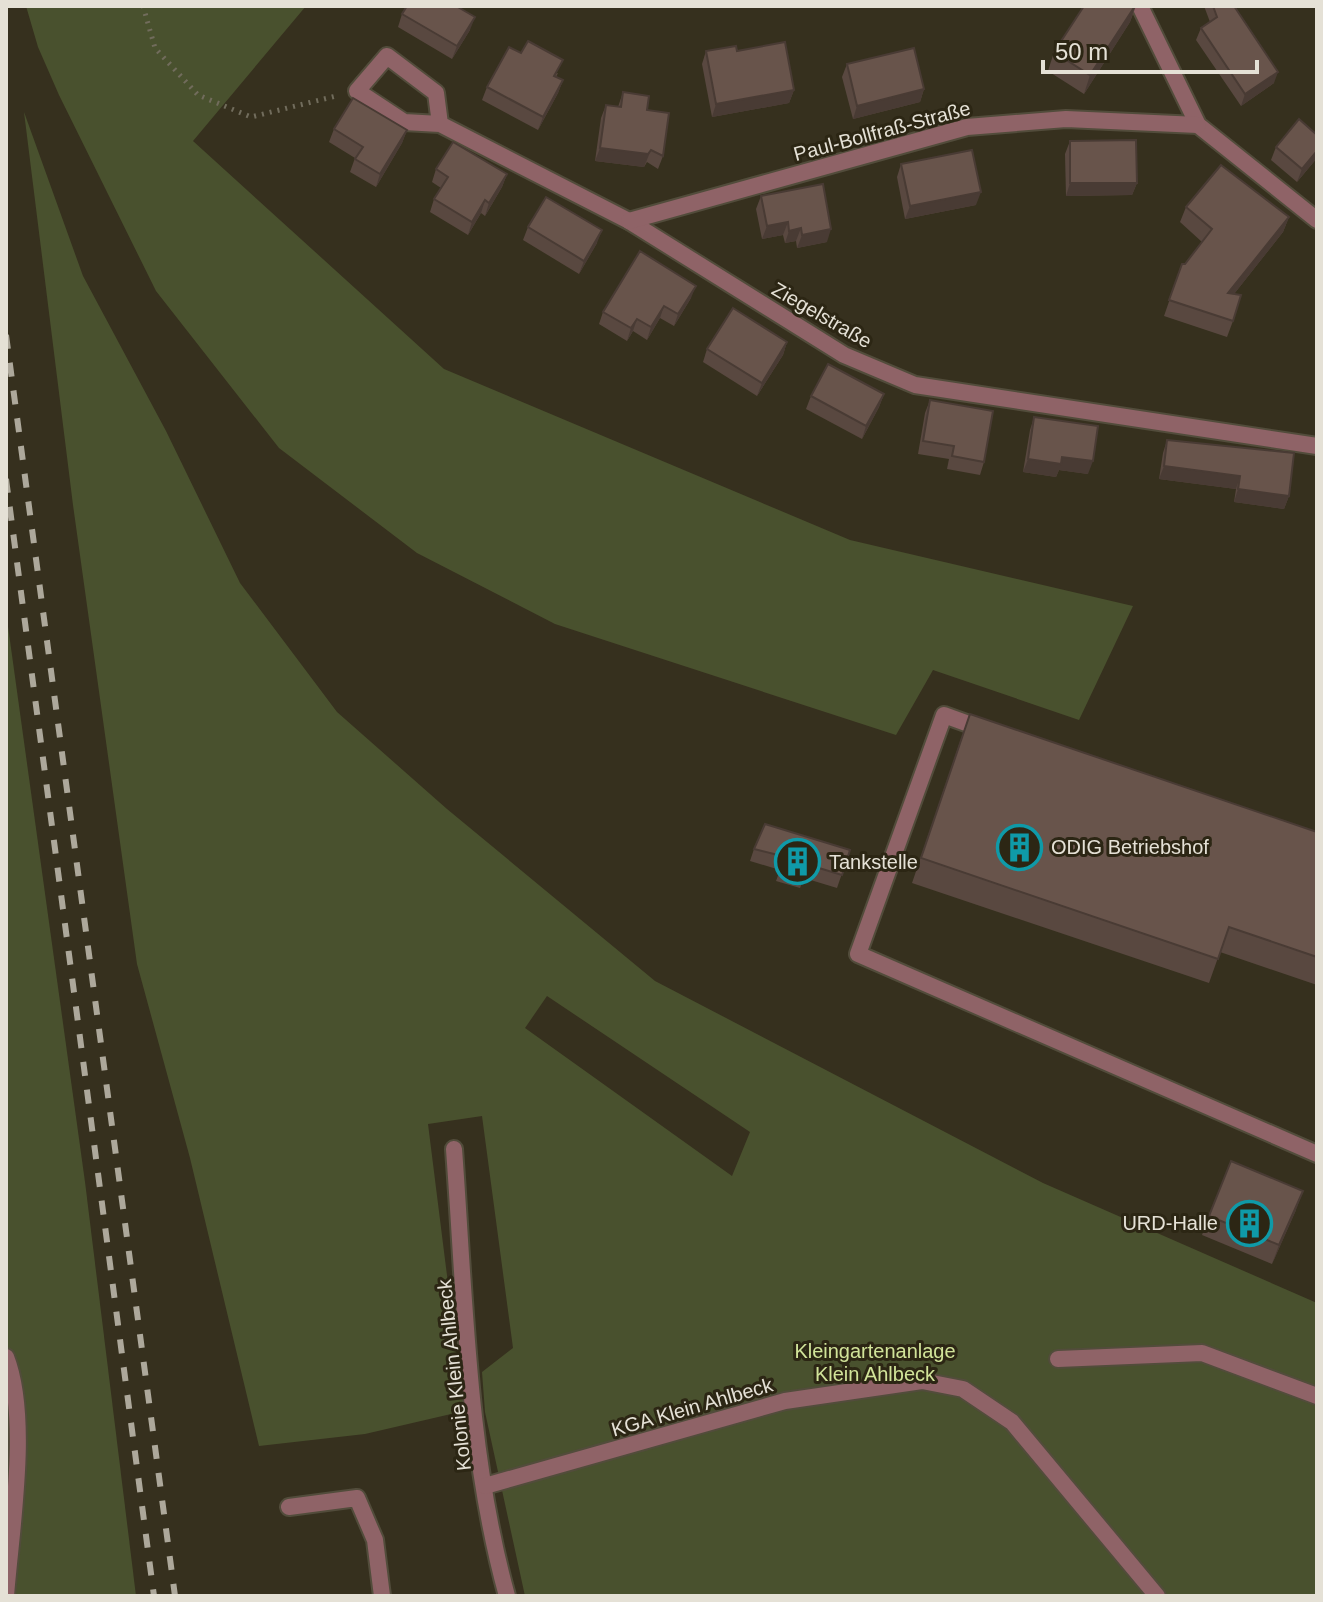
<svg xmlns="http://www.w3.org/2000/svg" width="1323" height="1602" font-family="Arial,sans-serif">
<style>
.green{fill:#49512e;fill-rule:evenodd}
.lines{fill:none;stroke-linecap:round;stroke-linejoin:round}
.service-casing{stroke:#524c3b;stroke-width:20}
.minor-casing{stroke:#524c3b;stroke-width:20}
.path{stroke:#716c5c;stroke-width:5;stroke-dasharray:2 6;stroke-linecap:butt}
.service{stroke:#8f6367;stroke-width:16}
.minor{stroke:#8f6367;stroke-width:16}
.rail{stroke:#ada89b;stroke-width:6;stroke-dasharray:14 14;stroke-linecap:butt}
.wall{fill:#594840}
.shaded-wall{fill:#493b34}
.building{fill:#68544b;stroke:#493b34;stroke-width:2}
.labels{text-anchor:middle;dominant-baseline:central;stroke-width:6;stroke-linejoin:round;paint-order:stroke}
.street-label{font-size:20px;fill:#e5e1d6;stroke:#2c2614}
.poi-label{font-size:20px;fill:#e5e1d6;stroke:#2c2614;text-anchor:start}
.park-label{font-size:20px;fill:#d1e399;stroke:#2c2614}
</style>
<rect width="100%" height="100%" fill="#36301e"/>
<g class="green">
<path d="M 26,6 L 306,6 L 193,141 L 444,369 L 850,540 L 1133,606 L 1079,720 L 933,670 L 896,735 L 555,624 L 417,553 L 279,448 L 156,291 L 59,95 L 38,47 Z"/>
<path d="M 24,112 L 83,276 L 166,431 L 240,583 L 337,712 L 447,809 L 655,981 L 1043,1183 L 1317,1303 L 1317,1596 L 525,1596 L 485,1412 L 482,1372 L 513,1348 L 482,1116 L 428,1124 L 464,1411 L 365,1434 L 259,1446 L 190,1158 L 137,964 L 73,505 ZM 547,996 L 750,1132 L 732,1176 L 525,1028 Z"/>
<path d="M 6,612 L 85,1182 L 136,1596 L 6,1596 Z"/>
</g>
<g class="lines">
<defs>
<g id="service">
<path d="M 988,731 L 944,715 L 858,954 L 1317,1154"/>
<path d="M 454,1149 C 465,1297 467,1452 507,1596"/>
<path d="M 6,1357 C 30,1418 11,1530 6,1596"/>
<path d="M 1058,1359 L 1202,1353 L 1317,1396"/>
<path d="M 485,1486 L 785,1401 L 922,1381 L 963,1389 L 1012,1422 L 1157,1596"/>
<path d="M 289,1507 L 357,1498 L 375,1540 L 382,1596"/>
</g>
<g id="minor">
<path d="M 1140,6 L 1198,125 L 1317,220"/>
<path d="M 440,124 L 436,93 L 387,56 L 357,91 L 404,122 L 440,124 L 629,221 L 844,355 L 915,385 L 1317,446"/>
<path d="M 629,221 L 967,127 L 1066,119 L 1198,125"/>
</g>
</defs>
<use href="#service" class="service-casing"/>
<use href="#minor" class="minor-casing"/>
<path class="path" d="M 143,6 L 155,48 L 198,95 L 251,117 L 336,96"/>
<use href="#service" class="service"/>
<use href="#minor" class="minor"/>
<g class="rail">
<path d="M 6,335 L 175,1596"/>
<path d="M 6,479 L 154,1596"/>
</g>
</g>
<g class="wall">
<path d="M 1084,6 L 1136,6 L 1130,22 L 1084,94 L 1048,71 L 1054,52 Z"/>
<path d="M 1204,6 L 1241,6 L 1236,8 L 1274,83 L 1241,106 L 1196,40 L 1201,28 L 1210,22 Z"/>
<path d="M 402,14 L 470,30 L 452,59 L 398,27 Z"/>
<path d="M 706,51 L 737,51 L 794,90 L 789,103 L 712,117 L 702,64 Z"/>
<path d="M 847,64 L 924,89 L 920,102 L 853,119 L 842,77 Z"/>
<path d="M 558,73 L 556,77 L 563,80 L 558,93 L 538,130 L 482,100 L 487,87 Z"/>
<path d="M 623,92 L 647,110 L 663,156 L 658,169 L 647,162 L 644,167 L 595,161 L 601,118 L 606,105 L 618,107 Z"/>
<path d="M 334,129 L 407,130 L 402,143 L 376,187 L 350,172 L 355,158 L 329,142 Z"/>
<path d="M 1317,135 L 1317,158 L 1297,182 L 1271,160 L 1276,147 Z"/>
<path d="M 1070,141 L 1137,183 L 1132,195 L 1066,196 L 1065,154 Z"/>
<path d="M 901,164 L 976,205 L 905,219 L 897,177 Z"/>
<path d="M 436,169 L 507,174 L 502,187 L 485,216 L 481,213 L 468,235 L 430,212 L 434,199 L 441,188 L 432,182 Z"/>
<path d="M 761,196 L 827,242 L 797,248 L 796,241 L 785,243 L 783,235 L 762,239 L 756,209 Z"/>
<path d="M 1186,207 L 1289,217 L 1283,232 L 1234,294 L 1233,321 L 1227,337 L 1164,316 L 1182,264 L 1185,264 L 1202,242 L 1180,222 Z"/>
<path d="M 528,227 L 597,243 L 579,274 L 523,240 Z"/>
<path d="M 691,298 L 674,326 L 660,318 L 647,340 L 633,331 L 627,341 L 599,324 L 603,312 Z"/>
<path d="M 787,342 L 783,355 L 757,396 L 703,362 L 707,349 Z"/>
<path d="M 884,394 L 879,407 L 862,439 L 806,409 L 811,396 Z"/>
<path d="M 930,400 L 984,462 L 980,475 L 947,469 L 949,459 L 918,454 L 925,413 Z"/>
<path d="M 1034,417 L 1088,474 L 1059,470 L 1056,477 L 1023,472 L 1030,430 Z"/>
<path d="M 1167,440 L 1289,496 L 1284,509 L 1234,502 L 1236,489 L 1159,479 L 1163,453 Z"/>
<path d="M 961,739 L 1317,832 L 1317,985 L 1220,952 L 1209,983 L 912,883 Z"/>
<path d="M 754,849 L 850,850 L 837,888 L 804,878 L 800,888 L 776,881 L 780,870 L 750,861 Z"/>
<path d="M 1296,1210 L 1272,1264 L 1202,1235 L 1209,1216 Z"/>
</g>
<g class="shaded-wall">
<path d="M 1135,6 L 1130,22 L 1084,94 L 1090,75 Z"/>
<path d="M 475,17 L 470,30 L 452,59 L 457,46 Z"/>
<path d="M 1278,72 L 1274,83 L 1241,106 L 1245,94 Z"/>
<path d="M 563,80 L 558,93 L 538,130 L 543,117 Z"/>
<path d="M 924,89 L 920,102 L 853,119 L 857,106 Z"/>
<path d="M 794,90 L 789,103 L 712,117 L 716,104 Z"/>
<path d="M 407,130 L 402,143 L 376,187 L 380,174 Z"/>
<path d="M 600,148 L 651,150 L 644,167 L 595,161 Z"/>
<path d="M 1317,151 L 1317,158 L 1297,182 L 1302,169 Z"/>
<path d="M 507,174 L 502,187 L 485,216 L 489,203 Z"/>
<path d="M 1070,183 L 1137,183 L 1132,195 L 1066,196 Z"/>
<path d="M 981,192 L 976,205 L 905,219 L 910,206 Z"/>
<path d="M 485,200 L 481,213 L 468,235 L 472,222 Z"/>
<path d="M 1289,217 L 1283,232 L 1223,308 L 1228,293 Z"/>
<path d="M 788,222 L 783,235 L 762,239 L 767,226 Z"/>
<path d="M 801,228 L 796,241 L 785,243 L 789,231 Z"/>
<path d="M 831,229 L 827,242 L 797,248 L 802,235 Z"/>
<path d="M 602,230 L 597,243 L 579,274 L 584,261 Z"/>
<path d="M 696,286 L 691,298 L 674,326 L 678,314 Z"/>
<path d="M 664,306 L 660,318 L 647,340 L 651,327 Z"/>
<path d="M 637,319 L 633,331 L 627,341 L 631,328 Z"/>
<path d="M 787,342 L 783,355 L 757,396 L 762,383 Z"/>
<path d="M 884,394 L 879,407 L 862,439 L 866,426 Z"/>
<path d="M 1062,457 L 1093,461 L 1088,474 L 1059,470 L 1056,477 L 1023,472 L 1028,459 Z"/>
<path d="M 1164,466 L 1240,476 L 1236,489 L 1159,479 Z"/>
<path d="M 1238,489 L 1289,496 L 1284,509 L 1234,502 Z"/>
<path d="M 1303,1191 L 1296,1210 L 1272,1264 L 1279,1245 Z"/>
</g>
<g class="building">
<path d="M 407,6 L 456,6 L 475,17 L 457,46 L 402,14 Z"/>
<path d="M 1084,6 L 1135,6 L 1090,75 L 1054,52 Z"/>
<path d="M 1213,6 L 1234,6 L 1278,72 L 1245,94 L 1201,28 L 1217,17 Z"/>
<path d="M 528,41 L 563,60 L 554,76 L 563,80 L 543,117 L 487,87 L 509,47 L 521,53 Z"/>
<path d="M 785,42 L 794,90 L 716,104 L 706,51 L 736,46 L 737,51 Z"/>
<path d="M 914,48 L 924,89 L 857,106 L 847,64 Z"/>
<path d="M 623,92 L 649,96 L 647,110 L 669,113 L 663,156 L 651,150 L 648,154 L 600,148 L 606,105 L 621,107 Z"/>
<path d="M 353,98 L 407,130 L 380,174 L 355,159 L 363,147 L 334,129 Z"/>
<path d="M 1299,119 L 1317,135 L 1317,151 L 1302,169 L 1276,147 Z"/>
<path d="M 1136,140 L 1137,183 L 1070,183 L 1070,141 Z"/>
<path d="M 453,142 L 507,174 L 489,203 L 485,200 L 472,222 L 434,199 L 448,177 L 436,169 Z"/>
<path d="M 972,150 L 981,192 L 910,206 L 901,164 Z"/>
<path d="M 1221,165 L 1289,217 L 1228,293 L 1241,295 L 1233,321 L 1169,300 L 1182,264 L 1185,264 L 1212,229 L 1186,207 Z"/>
<path d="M 823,184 L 831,229 L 802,235 L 801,228 L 789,231 L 788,222 L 767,226 L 761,196 Z"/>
<path d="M 546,197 L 602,230 L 584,261 L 528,227 Z"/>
<path d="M 640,251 L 696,286 L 678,314 L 664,306 L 651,327 L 637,319 L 631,328 L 603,312 Z"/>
<path d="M 733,308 L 787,342 L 762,383 L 707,349 Z"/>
<path d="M 828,364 L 884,394 L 866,426 L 811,396 Z"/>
<path d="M 930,400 L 993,411 L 984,462 L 952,456 L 954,446 L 923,441 Z"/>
<path d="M 1034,417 L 1098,426 L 1093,461 L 1062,457 L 1061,464 L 1028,459 Z"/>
<path d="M 1167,440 L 1294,453 L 1289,496 L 1238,489 L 1240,476 L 1164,466 Z"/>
<path d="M 970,714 L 1317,832 L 1317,957 L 1229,927 L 1218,959 L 921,858 Z"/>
<path d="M 765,824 L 850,850 L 842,875 L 809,865 L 805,875 L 781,868 L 786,857 L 754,849 Z"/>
<path d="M 1231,1161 L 1303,1191 L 1279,1245 L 1209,1216 Z"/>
</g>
<defs>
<symbol id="building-ring" viewBox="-11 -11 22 22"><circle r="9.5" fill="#2c2614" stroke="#0f9aa8" stroke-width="1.5"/><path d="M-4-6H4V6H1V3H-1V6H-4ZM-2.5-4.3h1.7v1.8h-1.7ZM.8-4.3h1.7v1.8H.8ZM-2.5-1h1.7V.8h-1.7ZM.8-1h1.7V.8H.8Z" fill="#0f9aa8"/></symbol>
</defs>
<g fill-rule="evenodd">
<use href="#building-ring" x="994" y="822" width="51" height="51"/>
<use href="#building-ring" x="772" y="836" width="51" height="51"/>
<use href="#building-ring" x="1224" y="1198" width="51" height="51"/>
</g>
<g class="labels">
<g class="street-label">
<text transform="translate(882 131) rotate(-15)">Paul-Bollfraß-Straße</text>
<text transform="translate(822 315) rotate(30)">Ziegelstraße</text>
<text transform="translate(454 1375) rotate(-96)">Kolonie Klein Ahlbeck</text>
<text transform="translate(692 1407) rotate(-16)">KGA Klein Ahlbeck</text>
</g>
<g class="poi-label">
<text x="1051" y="847">ODIG Betriebshof</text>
<text x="829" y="862">Tankstelle</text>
<text x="1218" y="1223" text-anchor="end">URD-Halle</text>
</g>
<g class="park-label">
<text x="875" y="1351">Kleingartenanlage<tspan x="875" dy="23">Klein Ahlbeck</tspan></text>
</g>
</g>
<rect width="1323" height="1602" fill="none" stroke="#e5e1d6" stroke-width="16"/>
<path d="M1043 60v12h214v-12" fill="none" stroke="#e5e1d6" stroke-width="4"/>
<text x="1055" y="60" font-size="24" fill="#e5e1d6" stroke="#2c2614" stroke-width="6" paint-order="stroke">50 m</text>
</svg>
